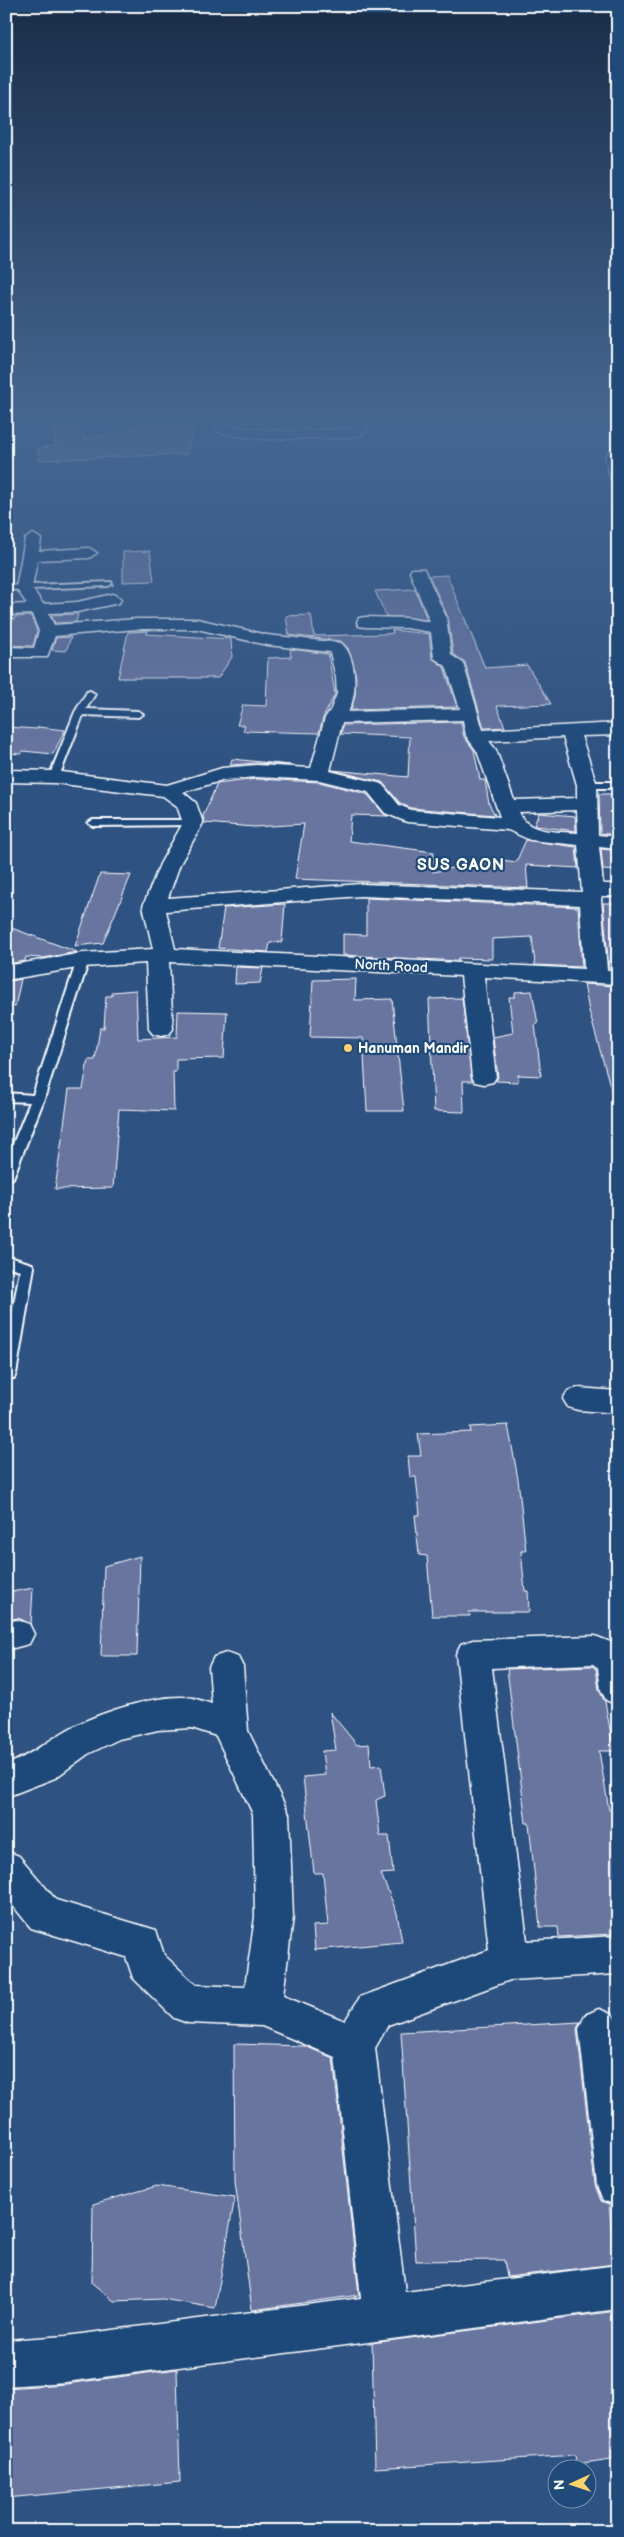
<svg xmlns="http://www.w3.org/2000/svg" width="624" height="2537" font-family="'Balsamiq Sans',sans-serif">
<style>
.building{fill:#68749f;stroke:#fff}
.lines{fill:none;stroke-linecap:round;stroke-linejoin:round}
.service-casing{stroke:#fff;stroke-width:4}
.minor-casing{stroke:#fff;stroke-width:3}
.secondary-casing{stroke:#fff;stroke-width:3}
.service{fill:#1f4a7a;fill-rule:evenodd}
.minor{fill:#1f4a7a;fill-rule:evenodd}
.secondary{fill:#1f4a7a;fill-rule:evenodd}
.poi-dot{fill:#ffd166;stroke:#1f4a7a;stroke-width:2}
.labels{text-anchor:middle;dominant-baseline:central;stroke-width:4.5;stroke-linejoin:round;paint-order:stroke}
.street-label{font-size:14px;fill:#fff;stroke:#1f4a7a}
.poi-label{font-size:14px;font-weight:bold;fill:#fff;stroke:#1f4a7a;text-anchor:start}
.far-district-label{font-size:16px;font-weight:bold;letter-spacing:1px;fill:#fff;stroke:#1f4a7a}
</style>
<rect width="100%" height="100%" fill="#2e5281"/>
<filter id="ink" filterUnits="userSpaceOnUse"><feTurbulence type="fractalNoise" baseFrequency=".02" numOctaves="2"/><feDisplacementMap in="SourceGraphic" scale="10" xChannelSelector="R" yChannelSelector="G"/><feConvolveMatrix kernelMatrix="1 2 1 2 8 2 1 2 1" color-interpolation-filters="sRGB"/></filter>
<g filter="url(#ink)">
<g class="building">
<path d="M 74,419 L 86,439 L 136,429 L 138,419 L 196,419 L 186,454 L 39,460 L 38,449 L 56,445 L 51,423 Z"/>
<path d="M 150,551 L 154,581 L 123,582 L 123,552 Z"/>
<path d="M 447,575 L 485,668 L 527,665 L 551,704 L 497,706 L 505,727 L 484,728 L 465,662 L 453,654 L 448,617 L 429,576 Z"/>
<path d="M 415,589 L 427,620 L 386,616 L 375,591 Z"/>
<path d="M 78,614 L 76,622 L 55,623 L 51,615 Z"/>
<path d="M 311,615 L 314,636 L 386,634 L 393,633 L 392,630 L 429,634 L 432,658 L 444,667 L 457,707 L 351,710 L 355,696 L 356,676 L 348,648 L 341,641 L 289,635 L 286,616 Z"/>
<path d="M 31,616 L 37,631 L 33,646 L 6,645 L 6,635 L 15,617 Z"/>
<path d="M 148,631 L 147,634 L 231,639 L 232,657 L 218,678 L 118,678 L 128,632 Z"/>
<path d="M 71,637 L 66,651 L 52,650 L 56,638 Z"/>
<path d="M 290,649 L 328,654 L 335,694 L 323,718 L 319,733 L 243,731 L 245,725 L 237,725 L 243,705 L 266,706 L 268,658 L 291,657 Z"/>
<path d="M 461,722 L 464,737 L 474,750 L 480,780 L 485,780 L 489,804 L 495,815 L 411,808 L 400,803 L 382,782 L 332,770 L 408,777 L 410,737 L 341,734 L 343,725 Z"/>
<path d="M 6,727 L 37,729 L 38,727 L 65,730 L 53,754 L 23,751 L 21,754 L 6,753 Z"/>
<path d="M 232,759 L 290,765 L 256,763 L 230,765 Z"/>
<path d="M 256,779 L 319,782 L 367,794 L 384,814 L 388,816 L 351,815 L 349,841 L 434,852 L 433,872 L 494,859 L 516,862 L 526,840 L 576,847 L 578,868 L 526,865 L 528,888 L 295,879 L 304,824 L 254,827 L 205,823 L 203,816 L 217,784 Z"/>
<path d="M 599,794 L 618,794 L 618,835 L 600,833 Z"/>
<path d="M 539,813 L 575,816 L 576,831 L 536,826 L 534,825 Z"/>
<path d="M 601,849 L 618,851 L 618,871 L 603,870 Z"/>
<path d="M 100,874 L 131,875 L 103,943 L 75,946 Z"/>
<path d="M 366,898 L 578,907 L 582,967 L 535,965 L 532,937 L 492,939 L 492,959 L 458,958 L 459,961 L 343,955 L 343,934 L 366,935 Z"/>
<path d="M 603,903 L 618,903 L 618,967 L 612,968 L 609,968 Z"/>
<path d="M 285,904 L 282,942 L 270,943 L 268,952 L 218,948 L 224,908 Z"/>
<path d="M 6,926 L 77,952 L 43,958 L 26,957 L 25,961 L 6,964 Z"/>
<path d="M 236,967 L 263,968 L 260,983 L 235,984 Z"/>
<path d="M 21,979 L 15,1007 L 6,1006 L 6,982 Z"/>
<path d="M 356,979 L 355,1000 L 392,999 L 404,1111 L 367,1111 L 363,1038 L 310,1037 L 313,980 Z"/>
<path d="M 584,984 L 614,986 L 618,1036 L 618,1088 L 611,1089 L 589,1011 Z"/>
<path d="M 136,990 L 138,1039 L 177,1037 L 178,1011 L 227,1012 L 224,1058 L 176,1059 L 176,1072 L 173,1072 L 174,1111 L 119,1109 L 113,1188 L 55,1189 L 69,1089 L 83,1089 L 88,1060 L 95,1060 L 100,1028 L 104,1028 L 106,996 L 112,996 L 112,992 Z"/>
<path d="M 532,991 L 538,1024 L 535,1024 L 541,1076 L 518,1075 L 518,1082 L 496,1081 L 498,1077 L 493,1037 L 513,1033 L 509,997 L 515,997 L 515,992 Z"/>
<path d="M 462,998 L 472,1081 L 463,1081 L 464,1112 L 434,1111 L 429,999 Z"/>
<path d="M 508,1425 L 518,1479 L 526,1551 L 521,1551 L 525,1591 L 528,1591 L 529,1612 L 469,1612 L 470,1616 L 432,1616 L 427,1556 L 419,1555 L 415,1515 L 420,1515 L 416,1477 L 410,1477 L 408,1456 L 421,1456 L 418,1434 L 471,1432 L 470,1427 Z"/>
<path d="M 140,1556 L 137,1656 L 101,1656 L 104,1566 Z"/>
<path d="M 33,1588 L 31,1624 L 18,1618 L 6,1620 L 6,1593 Z"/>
<path d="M 592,1666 L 596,1669 L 599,1690 L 605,1702 L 614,1751 L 599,1751 L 609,1810 L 618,1810 L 618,1930 L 612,1930 L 612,1934 L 559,1937 L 558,1927 L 540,1927 L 529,1823 L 526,1823 L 507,1669 Z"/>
<path d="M 330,1712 L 357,1745 L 369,1744 L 371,1766 L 381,1765 L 385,1796 L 376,1800 L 380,1836 L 389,1836 L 393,1873 L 381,1874 L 397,1913 L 402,1942 L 315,1950 L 313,1926 L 328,1925 L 323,1873 L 314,1873 L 303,1777 L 325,1775 L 322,1751 L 336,1750 Z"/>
<path d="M 580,2022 L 577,2029 L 595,2185 L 601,2201 L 609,2204 L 615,2264 L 507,2277 L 504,2260 L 416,2261 L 401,2032 Z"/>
<path d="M 234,2044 L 305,2046 L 333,2058 L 359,2295 L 252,2310 L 235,2181 Z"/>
<path d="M 157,2186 L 235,2197 L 215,2308 L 163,2299 L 114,2301 L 92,2283 L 93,2204 Z"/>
<path d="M 617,2311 L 618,2458 L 577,2464 L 576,2455 L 375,2468 L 372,2343 Z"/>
<path d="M 177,2369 L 180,2482 L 6,2498 L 6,2388 L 66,2384 Z"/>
</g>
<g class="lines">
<defs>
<g id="service">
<path d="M 111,582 L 112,584 L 108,586 L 6,590 L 6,586 Z"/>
<path d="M 90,691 L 95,694 L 86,709 L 138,711 L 143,714 L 138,717 L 83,715 L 59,777 L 51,779 L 49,777 L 75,712 L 87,692 Z"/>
<path d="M 618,782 L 618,788 L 587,788 L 582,785 L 587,782 Z"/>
<path d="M 193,820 L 197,821 L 197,825 L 93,826 L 88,823 L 93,820 Z"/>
<path d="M 83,957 L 89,960 L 44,1099 L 13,1178 L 6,1182 L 6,1161 L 30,1102 L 6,1101 L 6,1093 L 33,1095 L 77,960 Z"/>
<path d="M 6,1256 L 32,1264 L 34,1267 L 16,1374 L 14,1378 L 6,1378 L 6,1348 L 20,1270 L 6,1266 Z"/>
</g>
<g id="minor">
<path d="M 214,419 L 228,419 L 229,426 L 233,427 L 286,431 L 351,429 L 351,419 L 365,419 L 367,429 L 360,436 L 344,438 L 264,439 L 230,435 L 217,431 Z"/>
<path d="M 33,534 L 41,539 L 39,551 L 89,548 L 97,553 L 89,558 L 37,560 L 32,588 L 43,604 L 77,602 L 113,594 L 121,599 L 119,603 L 77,612 L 48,613 L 54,625 L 137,619 L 197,619 L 267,635 L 341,643 C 357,656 358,695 348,712 L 460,709 L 446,666 L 434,658 L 431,632 L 406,628 L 365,627 L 359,626 L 357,622 L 359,618 L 365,617 L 406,618 L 430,622 L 410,572 L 412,569 L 424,569 L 446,617 L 451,655 L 463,663 L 483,730 L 618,723 L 618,735 L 581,736 L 597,785 L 598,835 L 618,837 L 618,849 L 599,847 L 603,884 L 618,884 L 618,896 L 602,896 L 601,899 L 607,970 L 618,970 L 618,984 L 484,977 L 496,1077 L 493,1082 L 484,1084 L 475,1082 L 472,1077 L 461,976 L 169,962 L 173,1029 L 169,1034 L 161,1036 L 153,1034 L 149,1029 L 146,963 L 83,967 L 6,980 L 6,966 L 83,953 L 153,949 L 143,906 L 160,864 L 183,823 L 177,806 L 163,796 L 54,783 L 6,782 L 6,770 L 54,771 L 167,785 L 222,768 L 256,765 L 311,768 L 325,718 L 331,709 L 337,694 L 336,678 L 330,652 L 267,645 L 197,629 L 137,629 L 55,636 L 47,657 L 6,657 L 6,647 L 34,648 L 39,631 L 32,614 L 6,615 L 6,605 L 27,604 L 16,588 L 25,539 ZM 463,720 L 466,736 L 477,751 L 500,817 L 411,810 L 399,805 L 382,784 L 330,771 L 342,723 ZM 563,737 L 577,785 L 577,798 L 514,800 L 496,750 L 489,741 ZM 256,777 L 319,780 L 368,792 L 385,813 L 407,822 L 508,830 L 530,840 L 578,845 L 582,892 L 361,884 L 168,898 L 180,864 L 203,823 L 196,803 L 183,792 L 224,780 ZM 577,810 L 578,833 C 557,831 527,834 519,812 ZM 361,896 L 580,905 L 584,969 L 175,949 L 166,911 Z"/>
<path d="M 578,1388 L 618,1391 L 618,1413 L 578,1410 L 568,1407 L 563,1399 L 568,1391 Z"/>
<path d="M 17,1620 L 29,1624 L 34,1634 L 29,1644 L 6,1650 L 6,1622 Z"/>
<path d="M 595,1636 L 618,1645 L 618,1705 L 606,1700 L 601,1690 L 598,1668 L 593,1664 L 492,1668 L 527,1941 L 618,1936 L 618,1974 L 510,1980 L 388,2025 L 375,2048 L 405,2292 L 618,2265 L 618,2309 L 66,2382 L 6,2386 L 6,2340 L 66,2336 L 361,2298 L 335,2057 L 262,2026 L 188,2023 L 174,2018 L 133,1978 L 126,1957 L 31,1928 L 6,1897 L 6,1851 L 19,1856 L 56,1900 L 156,1930 L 164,1955 L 196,1985 L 245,1987 L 255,1917 L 253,1814 L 216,1736 L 192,1728 L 158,1730 L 119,1739 L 88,1754 L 55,1778 L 6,1797 L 6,1765 C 29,1756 42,1745 62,1733 C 91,1715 159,1692 193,1698 C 199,1700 206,1702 212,1704 L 209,1667 L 214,1657 L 226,1653 L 238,1657 L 243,1667 L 248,1731 L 289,1814 L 293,1917 L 283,1996 L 345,2021 L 360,1997 L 489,1950 L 456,1654 L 461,1644 L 473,1640 Z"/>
<path d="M 599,2009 L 613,2015 L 618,2026 L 618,2206 L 603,2200 L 597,2185 L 579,2029 L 585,2015 Z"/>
</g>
<path id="secondary" d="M 618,447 L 618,484 L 611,480 L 605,456 L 613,448 Z"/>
</defs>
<use href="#service" class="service-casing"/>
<use href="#minor" class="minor-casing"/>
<use href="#secondary" class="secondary-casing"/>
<use href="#service" class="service"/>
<use href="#minor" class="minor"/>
<use href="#secondary" class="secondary"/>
</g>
</g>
<linearGradient id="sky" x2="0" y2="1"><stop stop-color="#192d47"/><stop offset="0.54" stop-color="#466692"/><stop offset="1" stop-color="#466692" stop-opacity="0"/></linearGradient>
<rect width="624" height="774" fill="url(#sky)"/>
<circle class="poi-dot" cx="348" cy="1048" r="5"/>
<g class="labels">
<g class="street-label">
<text transform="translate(391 966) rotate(3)">North Road</text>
</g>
<g class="poi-label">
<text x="358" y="1048">Hanuman Mandir</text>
</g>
<g class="far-district-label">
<text x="461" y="865">SUS GAON</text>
</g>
</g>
<rect width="624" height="2537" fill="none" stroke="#1f4a7a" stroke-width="25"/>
<rect x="12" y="12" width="599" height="2512" fill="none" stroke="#fff" stroke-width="2" filter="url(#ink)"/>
<g transform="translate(572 2484) rotate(267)"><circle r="24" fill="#1f4a7a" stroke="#7992af"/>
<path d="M0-4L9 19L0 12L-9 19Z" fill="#ffd166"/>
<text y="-8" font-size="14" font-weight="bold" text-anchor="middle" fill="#ffffff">N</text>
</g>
</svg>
